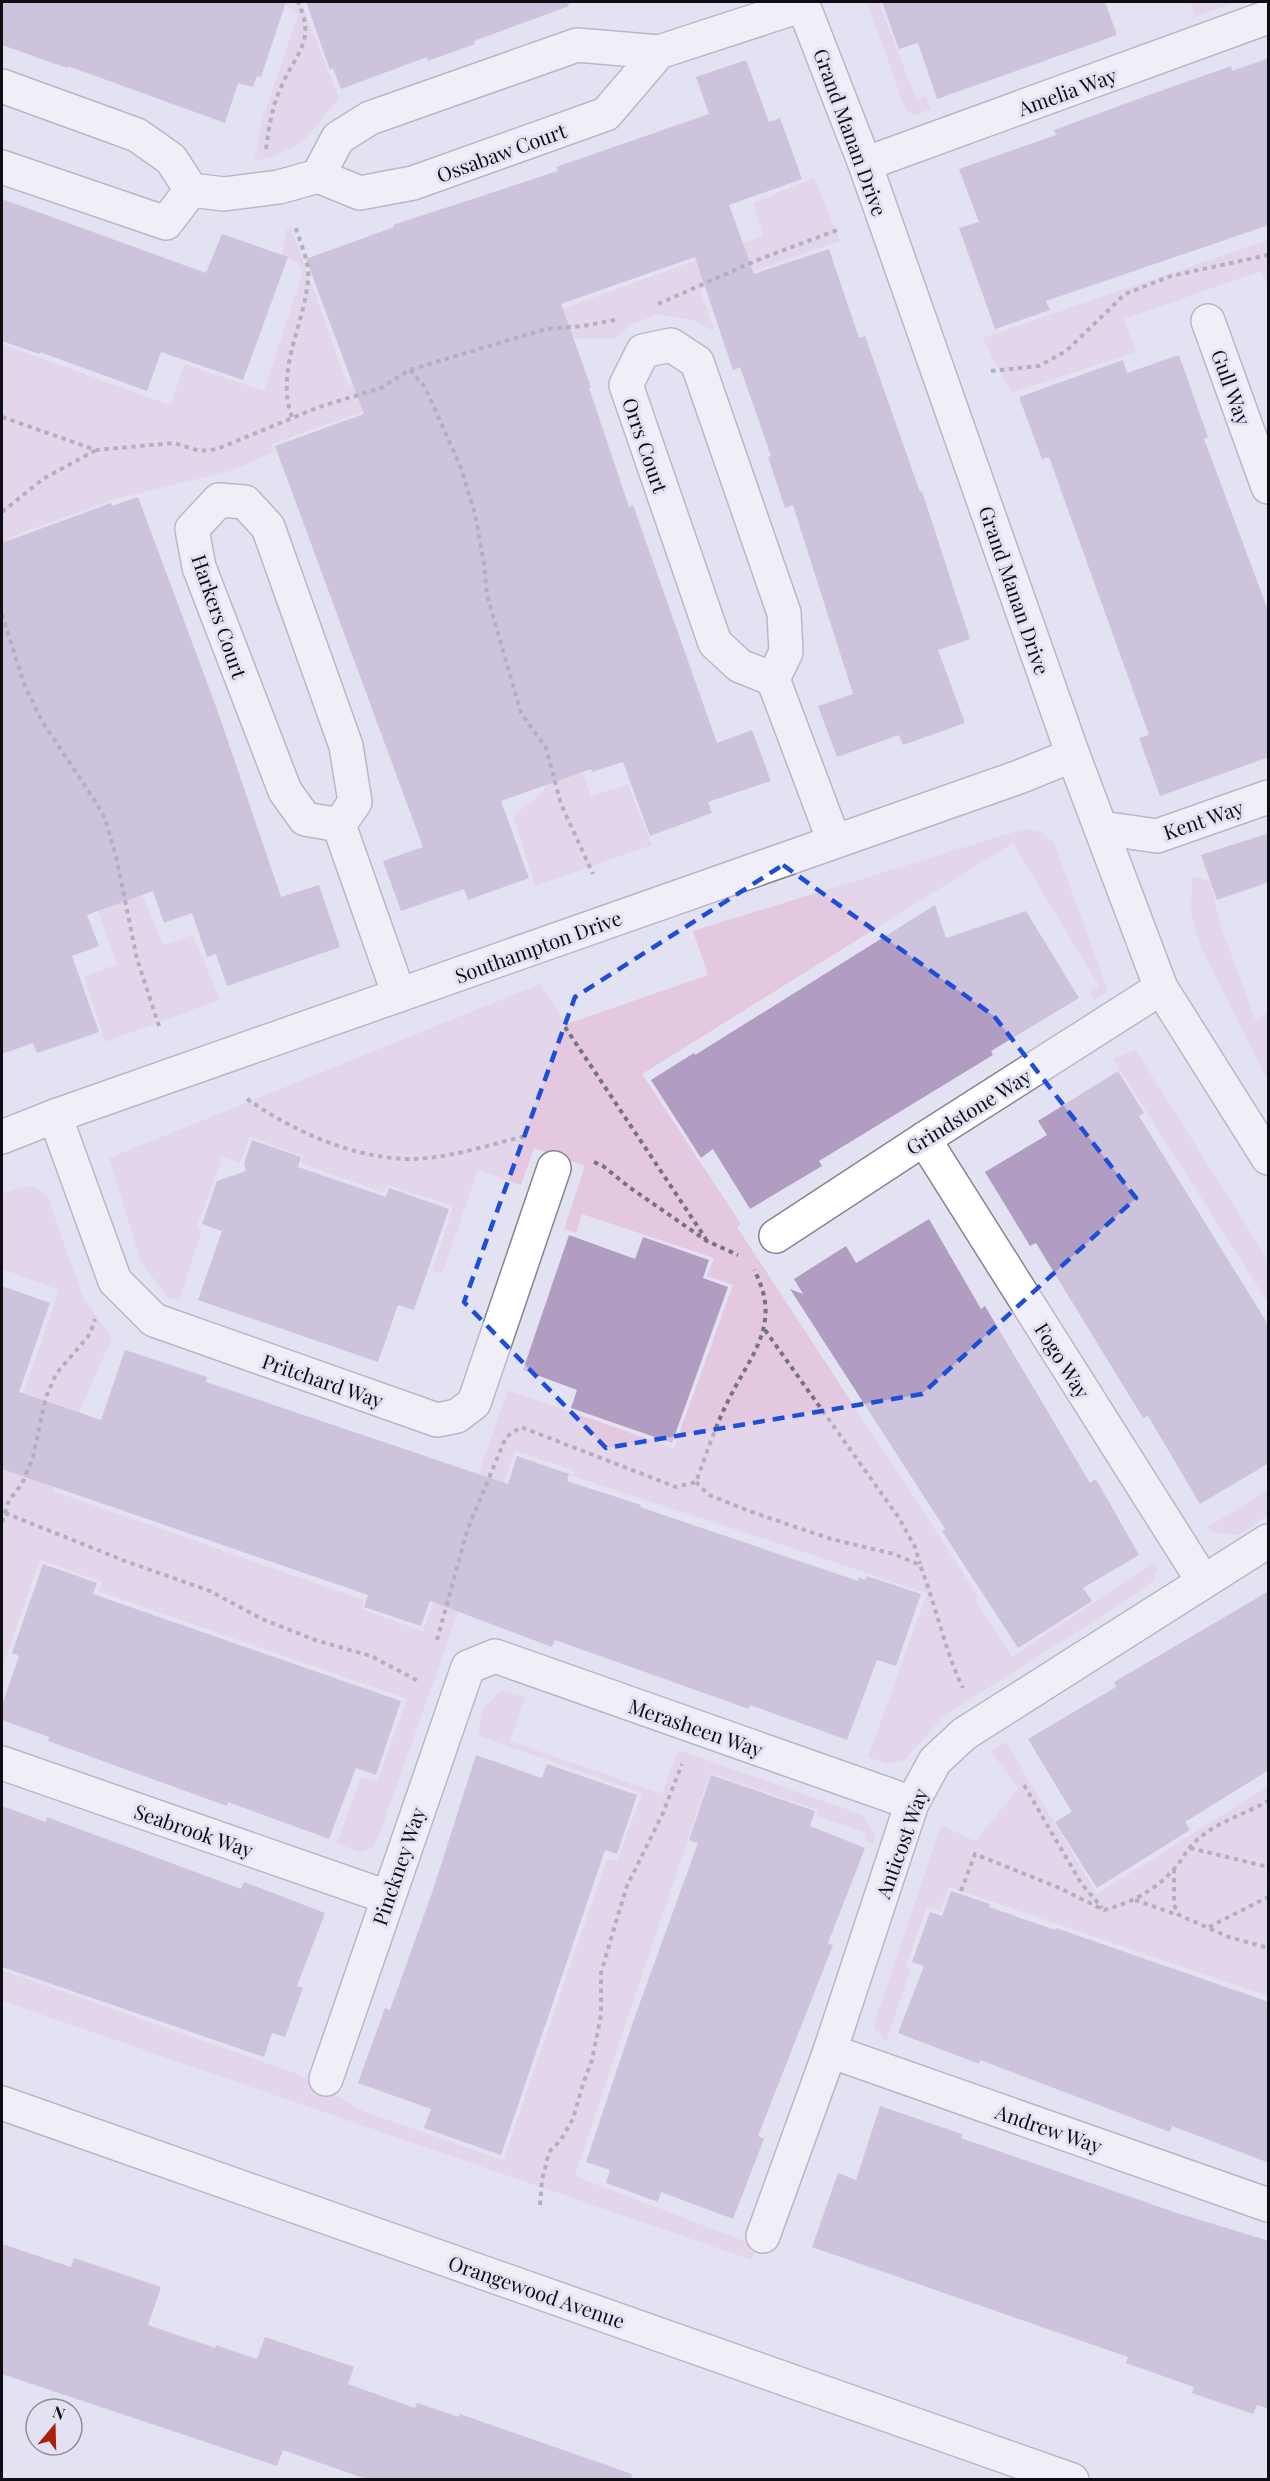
<svg xmlns="http://www.w3.org/2000/svg" width="1270" height="2481" font-family="'Playfair Display',serif">
<style>
.green{fill:#e4c8e0}
.building{fill:#b19dc1}
.lines{fill:none;stroke-linecap:round;stroke-linejoin:round}
.minor-casing{stroke:#858493;stroke-width:36}
.path{stroke:#74737e;stroke-width:4;stroke-dasharray:4.5 4.5;stroke-linecap:butt}
.minor{stroke:#fff;stroke-width:33}
.marked{fill:none;stroke:#1d4ed8;stroke-width:4.5;stroke-dasharray:12 8;stroke-linejoin:round}
.labels{text-anchor:middle;dominant-baseline:central;stroke-width:6;stroke-linejoin:round;paint-order:stroke}
.street-label{font-size:20px;fill:#0e0d13;stroke:#e3e2f3}
</style>
<rect width="100%" height="100%" fill="#e3e2f3"/>
<g class="green">
<path d="M 282,2 L 301,2 L 339,98 L 302,143 L 274,156 L 254,161 L 263,117 L 298,15 Z"/>
<path d="M 867,2 L 879,2 L 916,99 L 926,97 L 931,109 L 915,115 L 906,111 Z"/>
<path d="M 1190,2 L 1236,2 L 1195,17 Z"/>
<path d="M 814,177 L 840,241 L 700,290 L 714,329 L 710,330 L 694,320 L 657,314 L 631,325 L 616,338 L 575,338 L 443,381 L 591,796 L 628,784 L 652,845 L 535,886 L 513,816 L 544,791 L 548,770 L 400,398 L 272,444 L 273,452 L 234,470 L 111,500 L 11,537 L 98,785 L 163,945 L 193,935 L 220,1000 L 105,1042 L 84,977 L 117,964 L 2,642 L 2,344 L 170,405 L 185,364 L 264,391 L 303,272 L 298,263 L 282,257 L 286,230 L 291,227 L 348,386 L 763,236 L 754,203 Z"/>
<path d="M 1268,240 L 1268,289 L 1261,271 L 1124,319 L 1136,352 L 1011,393 L 982,338 Z"/>
<path d="M 1024,829 L 1041,832 L 1054,843 L 1108,991 L 1095,1000 L 1090,992 L 1099,986 L 1013,843 L 642,1074 L 741,1224 L 737,1227 L 979,1597 L 975,1600 L 1012,1657 L 1154,1562 L 1158,1568 L 1153,1581 L 1110,1611 L 944,1716 L 904,1760 L 889,1764 L 868,1757 L 927,1593 L 573,1476 L 574,1470 L 515,1451 L 381,1830 L 373,1847 L 359,1852 L 337,1843 L 361,1777 L 377,1782 L 407,1699 L 98,1591 L 102,1582 L 40,1560 L 2,1668 L 2,1456 L 59,1290 L 2,1269 L 2,1194 C 21,1188 31,1180 47,1195 L 83,1297 L 112,1338 L 79,1412 L 53,1491 L 364,1600 L 361,1609 L 423,1631 L 508,1390 L 674,1448 L 733,1285 L 707,1276 L 714,1258 L 582,1214 L 576,1233 L 564,1229 L 585,1166 L 534,1148 L 521,1185 L 478,1170 L 442,1274 L 432,1270 L 453,1206 L 387,1185 L 384,1193 L 301,1163 L 303,1156 L 250,1137 L 240,1163 L 222,1157 L 197,1227 L 202,1230 L 180,1299 L 170,1298 L 165,1294 L 141,1262 L 109,1158 L 540,984 L 567,1024 L 708,975 L 693,931 Z"/>
<path d="M 1192,877 L 1210,881 L 1220,924 L 1255,1019 L 1268,1013 L 1268,1081 L 1203,952 L 1191,915 Z"/>
<path d="M 1135,1049 L 1268,1260 L 1268,1303 L 1113,1059 Z"/>
<path d="M 1268,1490 L 1268,1515 L 1239,1535 L 1213,1532 L 1208,1527 Z"/>
<path d="M 501,1691 L 525,1696 L 510,1741 L 662,1794 L 678,1750 L 863,1815 L 875,1836 L 873,1844 L 866,1841 L 865,1832 L 817,1816 L 818,1810 L 710,1773 L 575,2176 L 757,2246 L 752,2260 L 2,2001 L 2,1970 L 298,2074 L 363,2111 L 503,2160 L 607,1859 L 617,1861 L 642,1793 L 479,1736 L 481,1710 Z"/>
<path d="M 1006,1742 L 1097,1894 L 1268,1786 L 1268,1996 L 949,1887 L 940,1910 L 927,1907 L 906,1966 L 911,1969 L 886,2042 L 873,2027 L 941,1825 L 975,1841 L 1018,1789 L 990,1750 Z"/>
</g>
<g class="building">
<path d="M 2,2 L 286,2 L 261,77 L 257,76 L 253,87 L 238,83 L 225,123 L 68,66 L 67,68 L 2,45 Z"/>
<path d="M 306,2 L 568,2 L 569,6 L 474,41 L 475,44 L 428,61 L 427,57 L 341,89 L 333,68 L 330,70 Z"/>
<path d="M 882,2 L 1105,2 L 1117,35 L 937,99 L 918,43 L 899,49 Z"/>
<path d="M 1269,58 L 1269,225 L 1046,301 L 1050,310 L 995,329 L 959,228 L 979,222 L 959,169 L 1056,135 L 1054,130 L 1149,95 L 1231,66 L 1232,71 Z"/>
<path d="M 746,60 L 769,122 L 780,118 L 802,179 L 729,205 L 754,274 L 829,249 L 859,338 L 865,336 L 920,492 L 922,491 L 970,639 L 938,650 L 965,723 L 903,745 L 899,735 L 837,757 L 818,706 L 853,694 L 793,505 L 785,508 L 768,457 L 771,456 L 740,367 L 733,370 L 695,257 L 561,304 L 591,387 L 589,388 L 629,507 L 633,505 L 717,743 L 752,730 L 771,781 L 708,802 L 712,813 L 650,836 L 623,762 L 592,772 L 591,769 L 501,801 L 529,878 L 468,900 L 464,889 L 401,911 L 383,861 L 423,847 L 275,446 L 364,414 L 306,259 L 394,227 L 393,225 L 558,171 L 556,167 L 709,114 L 696,77 Z"/>
<path d="M 2,199 L 206,273 L 222,234 L 288,257 L 243,380 L 161,352 L 147,391 L 40,352 L 39,354 L 2,341 Z"/>
<path d="M 1179,355 L 1208,437 L 1204,439 L 1269,613 L 1269,757 L 1160,796 L 1139,738 L 1149,735 L 1049,457 L 1042,459 L 1019,397 L 1123,360 L 1127,373 Z"/>
<path d="M 138,497 L 218,712 L 281,897 L 319,885 L 340,947 L 227,986 L 216,954 L 207,957 L 192,913 L 164,923 L 153,891 L 87,915 L 99,946 L 72,956 L 99,1032 L 37,1053 L 33,1043 L 2,1054 L 2,543 L 111,503 L 112,506 Z"/>
<path d="M 1269,833 L 1269,882 L 1217,900 L 1201,855 Z"/>
<path d="M 935,905 L 946,938 L 1026,911 L 1079,998 L 991,1051 L 993,1055 L 819,1161 L 822,1166 L 750,1209 L 713,1149 L 701,1158 L 651,1080 L 694,1053 L 695,1055 Z"/>
<path d="M 1118,1071 L 1144,1113 L 1139,1116 L 1269,1326 L 1269,1463 L 1200,1504 L 1148,1416 L 1143,1418 L 1036,1243 L 1030,1246 L 985,1172 L 1047,1135 L 1038,1121 Z"/>
<path d="M 252,1140 L 301,1157 L 298,1167 L 386,1197 L 389,1188 L 449,1209 L 414,1310 L 398,1305 L 378,1362 L 198,1300 L 222,1231 L 202,1224 L 217,1181 L 246,1171 L 244,1163 Z"/>
<path d="M 929,1219 L 981,1309 L 985,1306 L 1090,1483 L 1096,1479 L 1139,1555 L 1083,1588 L 1092,1601 L 1018,1648 L 942,1531 L 945,1529 L 790,1289 L 803,1294 L 794,1279 L 846,1246 L 856,1263 Z"/>
<path d="M 569,1235 L 635,1259 L 643,1237 L 709,1260 L 703,1278 L 728,1287 L 672,1443 L 571,1408 L 577,1390 L 523,1370 Z"/>
<path d="M 2,1286 L 50,1303 L 19,1392 L 101,1420 L 125,1350 L 207,1377 L 206,1382 L 508,1484 L 517,1456 L 569,1474 L 567,1481 L 641,1505 L 640,1507 L 858,1581 L 859,1577 L 865,1580 L 867,1576 L 921,1594 L 896,1666 L 877,1660 L 847,1740 L 750,1705 L 749,1709 L 555,1640 L 552,1647 L 430,1601 L 421,1626 L 364,1607 L 368,1595 L 2,1469 Z"/>
<path d="M 43,1564 L 97,1583 L 93,1594 L 401,1701 L 376,1775 L 356,1768 L 329,1839 L 228,1802 L 227,1806 L 130,1771 L 48,1741 L 49,1737 L 2,1720 L 2,1705 L 19,1656 L 12,1653 Z"/>
<path d="M 1269,1591 L 1269,1770 L 1185,1822 L 1190,1830 L 1097,1888 L 1055,1822 L 1072,1812 L 1028,1739 L 1116,1687 L 1114,1682 Z"/>
<path d="M 476,1755 L 542,1778 L 547,1764 L 637,1795 L 617,1854 L 605,1850 L 501,2155 L 424,2128 L 431,2109 L 358,2083 L 385,2008 L 390,2010 L 433,1890 Z"/>
<path d="M 711,1775 L 815,1811 L 810,1826 L 865,1848 L 828,1943 L 833,1945 L 758,2136 L 764,2139 L 733,2219 L 661,2192 L 658,2202 L 606,2183 L 610,2170 L 586,2162 L 634,2019 L 698,1843 L 689,1840 Z"/>
<path d="M 2,1806 L 46,1822 L 47,1817 L 241,1889 L 244,1882 L 325,1913 L 297,1986 L 303,1988 L 285,2037 L 272,2033 L 264,2057 L 2,1967 Z"/>
<path d="M 951,1891 L 990,1904 L 989,1907 L 1055,1930 L 1056,1928 L 1269,2002 L 1269,2163 L 1172,2126 L 1170,2132 L 980,2060 L 979,2064 L 898,2033 L 924,1966 L 912,1962 L 930,1912 L 942,1916 Z"/>
<path d="M 880,2106 L 962,2134 L 961,2138 L 1174,2212 L 1269,2241 L 1269,2409 L 1257,2405 L 1253,2414 L 1192,2393 L 1194,2387 L 1126,2363 L 1128,2357 L 812,2247 L 838,2173 L 856,2180 Z"/>
<path d="M 2,2244 L 71,2267 L 74,2258 L 161,2287 L 148,2325 L 215,2348 L 216,2345 L 257,2359 L 265,2337 L 354,2367 L 348,2384 L 415,2408 L 417,2403 L 459,2417 L 460,2414 L 632,2474 L 631,2480 L 369,2480 L 283,2450 L 277,2466 L 2,2374 Z"/>
</g>
<g class="lines">
<defs>
<g id="minor">
<path d="M 802,2 L 865,164 L 1073,755 L 1161,988 L 1268,1158"/>
<path d="M 659,52 L 606,114 L 413,183 L 360,193 L 318,176 L 338,138 L 370,118 L 577,45 L 659,52 L 803,5"/>
<path d="M 2,86 L 137,135 L 171,159 L 191,190"/>
<path d="M 865,164 L 1268,17"/>
<path d="M 2,167 L 166,223 L 191,190"/>
<path d="M 191,190 L 224,194 L 279,187 L 318,176"/>
<path d="M 1208,321 L 1268,487"/>
<path d="M 219,500 L 245,502 L 268,527 L 346,746 L 355,802 L 339,825 L 305,819 L 285,791 L 199,567 L 192,529 Z"/>
<path d="M 773,679 L 740,666 L 715,643 L 626,385 L 643,351 L 671,345 L 697,362 L 784,613 L 786,652 L 773,679 L 834,841"/>
<path d="M 339,825 L 399,995"/>
<path d="M 1102,828 L 1157,836 L 1268,797"/>
<path d="M 55,1116 L 115,1281 L 154,1320 L 437,1420 L 457,1416 L 474,1403 L 554,1168"/>
<path d="M 2,1137 L 55,1116 L 1019,777 L 1073,755"/>
<path d="M 924,1139 L 1203,1581"/>
<path d="M 776,1236 L 924,1139 L 1161,988"/>
<path d="M 2,1763 L 387,1897"/>
<path d="M 830,2051 L 1268,2205"/>
<path d="M 326,2079 L 468,1667 L 495,1656 L 912,1803"/>
<path d="M 2,2103 L 1072,2480"/>
<path d="M 763,2236 L 830,2051 L 912,1803 L 935,1761 L 964,1734 L 1268,1541"/>
</g>
</defs>
<use href="#minor" class="minor-casing"/>
<g class="path">
<path d="M 266,149 C 269,127 272,106 282,85 C 297,52 316,40 298,2"/>
<path d="M 658,304 L 760,259 L 840,229"/>
<path d="M 410,370 L 425,387 L 461,468 L 475,514 L 484,564 L 487,595 L 521,713 L 546,748 L 561,804 L 593,874"/>
<path d="M 991,371 L 1039,366 L 1066,351 L 1125,294 L 1171,276 L 1268,255"/>
<path d="M 2,417 L 96,450 L 174,443 L 200,451 L 217,449 L 319,407 L 381,388 L 409,370 L 546,329 L 583,326 L 615,320"/>
<path d="M 292,417 C 275,371 304,326 308,280 C 310,263 300,242 295,226"/>
<path d="M 2,512 L 43,479 L 96,450"/>
<path d="M 2,614 L 24,684 L 42,721 L 95,801 L 105,819 L 116,856 L 137,959 L 160,1029"/>
<path d="M 565,1027 L 706,1239"/>
<path d="M 247,1099 C 293,1131 352,1158 409,1159 C 446,1159 485,1146 521,1137 L 527,1139"/>
<path d="M 594,1162 L 603,1166 L 629,1187 L 707,1241 L 738,1255"/>
<path d="M 765,1330 L 899,1518 L 915,1547 L 920,1564"/>
<path d="M 696,1482 L 709,1495 L 749,1511 L 831,1539 L 894,1554 L 920,1565 C 936,1605 944,1649 963,1688"/>
<path d="M 5,1513 L 125,1561 L 210,1591 L 262,1619 L 315,1640 L 371,1656 L 420,1682"/>
<path d="M 2,1522 L 9,1500 L 22,1484 L 33,1457 L 46,1397 L 56,1374 L 90,1334 L 95,1319"/>
<path d="M 437,1640 L 467,1531 L 506,1437 L 521,1427 L 676,1487 L 696,1482 C 706,1455 715,1427 728,1401 C 751,1354 783,1324 754,1270"/>
<path d="M 1024,1785 L 1081,1883 L 1102,1908"/>
<path d="M 1190,1848 L 1268,1867"/>
<path d="M 1174,1869 L 1174,1905 L 1179,1915 L 1229,1937 L 1268,1948"/>
<path d="M 961,1891 L 975,1854 L 1057,1887 L 1104,1910 C 1131,1903 1156,1890 1175,1868 C 1182,1860 1187,1849 1195,1842 C 1214,1823 1245,1814 1268,1801"/>
<path d="M 1135,1900 L 1178,1915"/>
<path d="M 1209,1927 L 1268,1897"/>
<path d="M 540,2205 L 542,2180 L 549,2152 L 560,2141 L 573,2119 L 583,2084 L 592,2060 L 601,2015 L 601,1973 L 618,1915 L 627,1886 L 663,1813 L 682,1764"/>
</g>
<use href="#minor" class="minor"/>
</g>
<path d="M0 0H1270V2481H0ZM 783,865 L 994,1016 L 1136,1198 L 922,1394 L 606,1448 L 464,1302 L 575,997 Z" fill="#e3e2f3" fill-opacity=".55" fill-rule="evenodd"/>
<path class="marked" d="M 783,865 L 994,1016 L 1136,1198 L 922,1394 L 606,1448 L 464,1302 L 575,997 Z"/>
<g class="labels">
<g class="street-label">
<text transform="translate(1067 91) rotate(-20)">Amelia Way</text>
<text transform="translate(851 132) rotate(70)">Grand Manan Drive</text>
<text transform="translate(501 152) rotate(-20)">Ossabaw Court</text>
<text transform="translate(1232 387) rotate(70)">Gull Way</text>
<text transform="translate(646 445) rotate(71)">Orrs Court</text>
<text transform="translate(1015 590) rotate(71)">Grand Manan Drive</text>
<text transform="translate(220 616) rotate(71)">Harkers Court</text>
<text transform="translate(1203 819) rotate(-19)">Kent Way</text>
<text transform="translate(538 946) rotate(-20)">Southampton Drive</text>
<text transform="translate(968 1111) rotate(-32)">Grindstone Way</text>
<text transform="translate(1063 1360) rotate(58)">Fogo Way</text>
<text transform="translate(323 1380) rotate(19)">Pritchard Way</text>
<text transform="translate(696 1727) rotate(19)">Merasheen Way</text>
<text transform="translate(194 1830) rotate(19)">Seabrook Way</text>
<text transform="translate(901 1843) rotate(-70)">Anticost Way</text>
<text transform="translate(398 1866) rotate(-71)">Pinckney Way</text>
<text transform="translate(1049 2128) rotate(19)">Andrew Way</text>
<text transform="translate(537 2291) rotate(19)">Orangewood Avenue</text>
</g>
</g>
<rect width="1270" height="2481" fill="none" stroke="#0e0d13" stroke-width="6"/>
<g transform="translate(54 2427) rotate(19)"><circle r="28" fill="#e3e2f3" stroke="#8e8d99" stroke-width="1.5"/>
<path d="M0-4.5L10 22L0 15L-10 22Z" fill="#ad1e0f"/>
<text y="-9" font-size="16" font-weight="bold" text-anchor="middle" fill="#0e0d13">N</text>
</g>
</svg>
